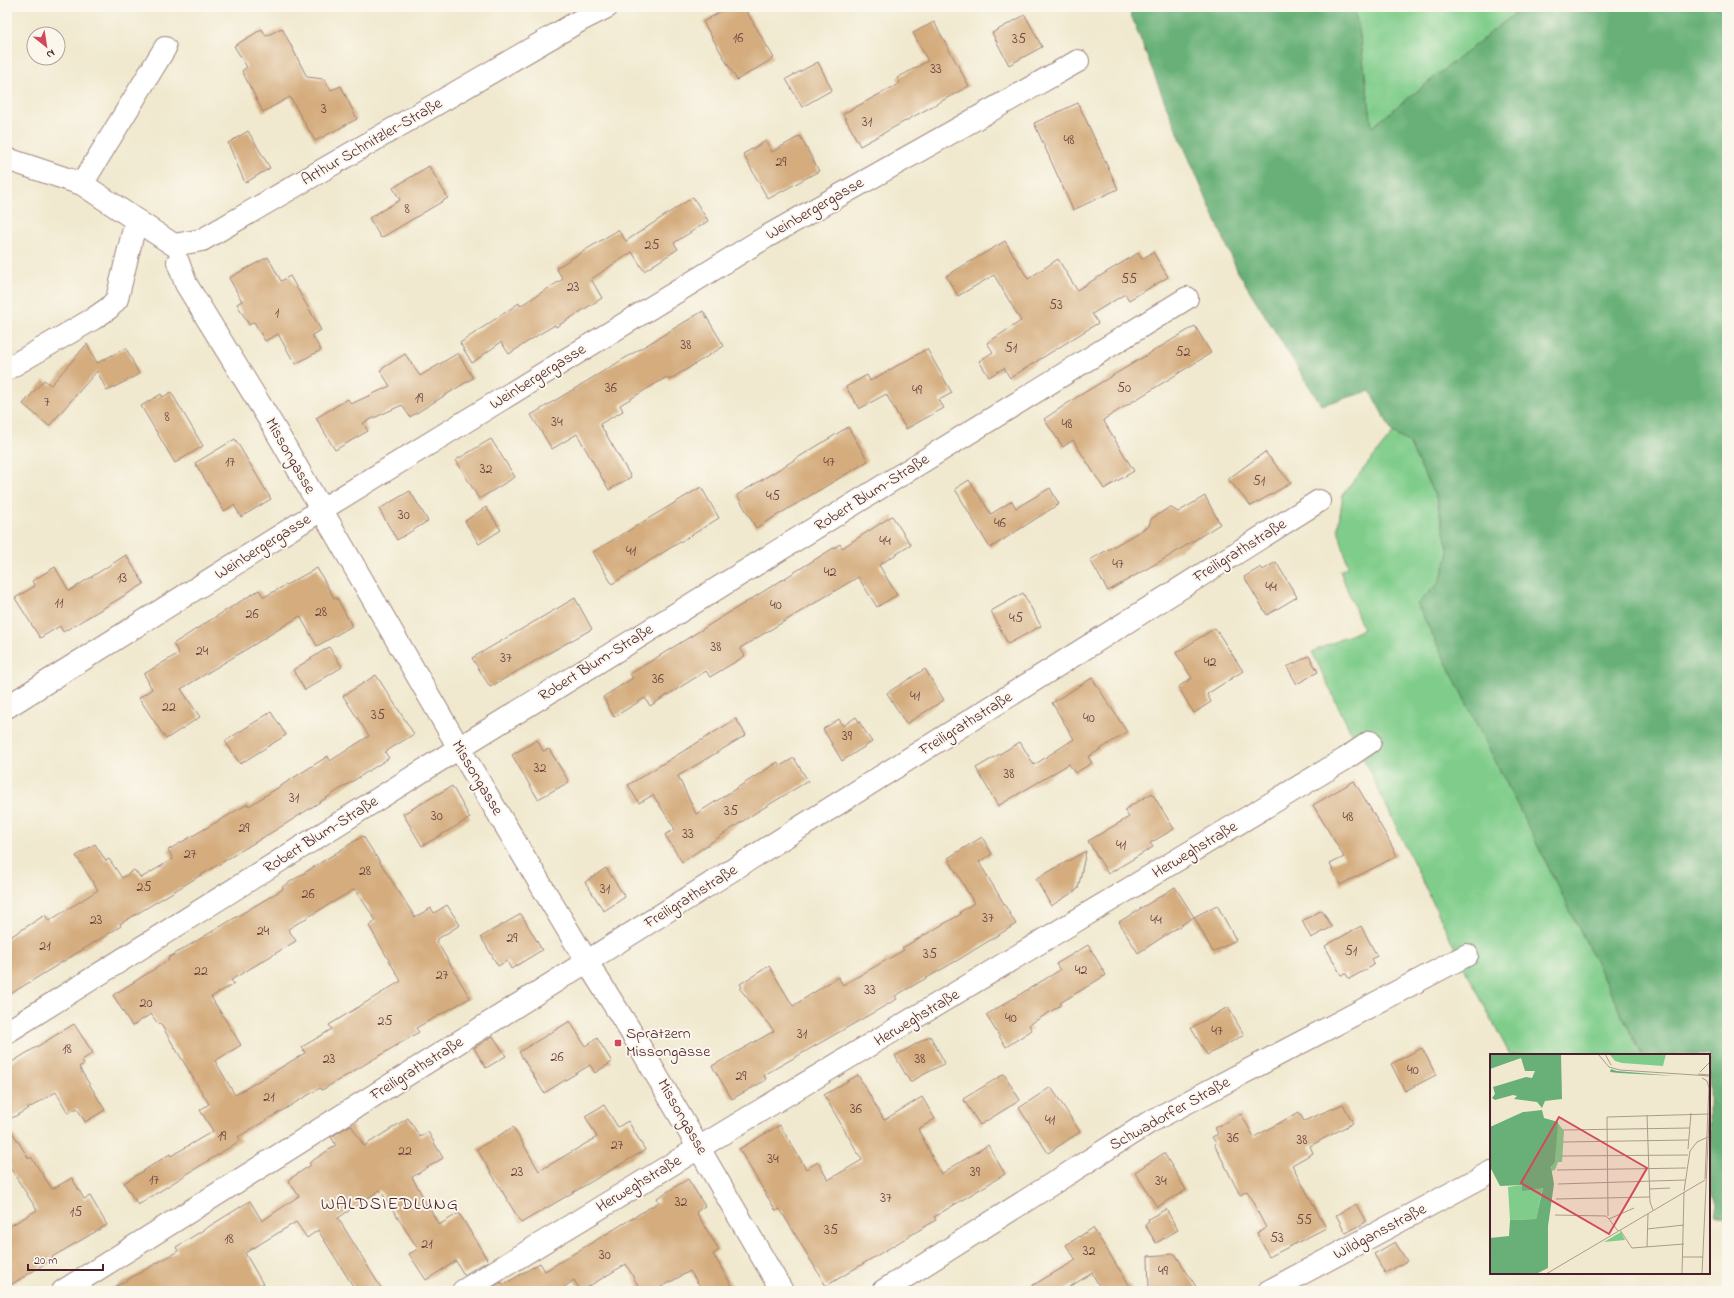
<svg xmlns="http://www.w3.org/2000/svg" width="1734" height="1298" font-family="'Indie Flower',sans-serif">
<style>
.green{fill:#80cd8b;stroke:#65765b}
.forest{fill:#68b077;stroke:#596851}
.building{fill:#d4ac7d;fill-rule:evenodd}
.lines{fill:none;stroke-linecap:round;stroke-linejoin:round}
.minor-casing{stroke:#9d847d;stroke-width:24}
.minor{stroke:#fff;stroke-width:22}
.poi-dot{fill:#d1495b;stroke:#fbf7ec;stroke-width:1.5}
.labels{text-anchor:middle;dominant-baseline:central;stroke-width:4;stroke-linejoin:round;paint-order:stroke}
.number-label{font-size:14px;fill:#6c4240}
.street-label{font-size:16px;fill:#4a1f2b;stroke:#fbf7ec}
.poi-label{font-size:16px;fill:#4a1f2b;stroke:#fbf7ec;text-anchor:start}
.quarter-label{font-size:18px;letter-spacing:1px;fill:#4a1f2b;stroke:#fbf7ec}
.inset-road{fill:none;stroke:#ae988d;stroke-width:1}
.view{fill:#d1495b;fill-opacity:0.15;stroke:#d1495b;stroke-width:2}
.inset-edge{fill:none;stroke:#4a1f2b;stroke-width:2}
</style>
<rect width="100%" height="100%" fill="#fbf7ec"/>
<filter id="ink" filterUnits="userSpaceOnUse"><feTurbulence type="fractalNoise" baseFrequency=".025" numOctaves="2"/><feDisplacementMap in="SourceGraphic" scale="8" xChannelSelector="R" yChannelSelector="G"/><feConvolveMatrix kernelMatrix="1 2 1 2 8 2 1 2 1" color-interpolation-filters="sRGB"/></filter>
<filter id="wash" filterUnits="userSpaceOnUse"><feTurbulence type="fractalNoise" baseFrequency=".012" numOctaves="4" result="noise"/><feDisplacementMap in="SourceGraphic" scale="16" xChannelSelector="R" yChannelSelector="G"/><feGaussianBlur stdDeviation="0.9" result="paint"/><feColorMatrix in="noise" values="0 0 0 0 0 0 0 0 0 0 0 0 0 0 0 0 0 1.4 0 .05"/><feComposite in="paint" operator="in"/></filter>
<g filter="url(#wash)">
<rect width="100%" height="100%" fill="#f0e9cf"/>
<g class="green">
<path d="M 1353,7 L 1523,7 L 1372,127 L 1359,29 Z"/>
<path d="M 1393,433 L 1409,443 L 1437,500 L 1449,553 L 1439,583 L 1417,604 L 1642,1055 L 1510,1055 L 1463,965 L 1312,652 L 1363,629 L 1340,571 L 1348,567 L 1338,528 L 1343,494 Z"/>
</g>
<path class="forest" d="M 1128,7 L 1353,7 L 1359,29 L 1372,127 L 1523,7 L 1727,7 L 1727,1218 L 1715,1215 L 1717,1204 L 1709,1189 L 1709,1055 L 1642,1055 L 1417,604 L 1439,583 L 1449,554 L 1437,500 L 1409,443 L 1393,433 L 1370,391 L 1321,405 L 1238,272 L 1166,105 Z"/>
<g id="blocks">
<g class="building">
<path d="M 728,7 L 744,7 L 774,58 L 737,80 L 703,22 Z"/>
<path d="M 1025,15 L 1042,47 L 1009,65 L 992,33 Z"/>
<path d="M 934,22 L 969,86 L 860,146 L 843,114 L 900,83 L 897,78 L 928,61 L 913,33 Z"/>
<path d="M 282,28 L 307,77 L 324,79 L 331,90 L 341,86 L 357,119 L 315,141 L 290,97 L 263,112 L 242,71 L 247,67 L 234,46 L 262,29 L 266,36 Z"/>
<path d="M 818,62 L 832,90 L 802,107 L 786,79 Z"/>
<path d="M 1078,103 L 1118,189 L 1073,210 L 1034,123 Z"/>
<path d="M 248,131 L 270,168 L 245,183 L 228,143 Z"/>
<path d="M 800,136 L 819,171 L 768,199 L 743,154 L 766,141 L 772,152 Z"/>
<path d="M 429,166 L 448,198 L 381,238 L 369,218 L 400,200 L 393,188 Z"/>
<path d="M 693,197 L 708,221 L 674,243 L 678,249 L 644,271 L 632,252 L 591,279 L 602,298 L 556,327 L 555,325 L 538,335 L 509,354 L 501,342 L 472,363 L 460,343 L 519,303 L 520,306 L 563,279 L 556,268 L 618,230 L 626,241 Z"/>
<path d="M 1005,241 L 1028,279 L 1058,259 L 1077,290 L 1138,253 L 1142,259 L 1153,252 L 1168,277 L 1129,300 L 1125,294 L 1092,314 L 1098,323 L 1010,378 L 1004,368 L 989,377 L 979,361 L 993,352 L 987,343 L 1021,321 L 994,275 L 958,296 L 946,276 Z"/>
<path d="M 268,257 L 281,281 L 290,276 L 321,330 L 312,335 L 321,350 L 295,364 L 278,334 L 265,341 L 254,322 L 249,325 L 237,304 L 242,301 L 229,278 Z"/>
<path d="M 703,311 L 724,346 L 669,380 L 667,377 L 620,405 L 623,411 L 600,424 L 631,477 L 609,490 L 577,434 L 552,449 L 531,415 Z"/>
<path d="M 1195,326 L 1211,353 L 1103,420 L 1134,471 L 1104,489 L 1073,440 L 1063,447 L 1044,419 L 1077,397 Z"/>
<path d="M 87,344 L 97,363 L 126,348 L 139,374 L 107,391 L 97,371 L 49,426 L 23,404 L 44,380 L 51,385 Z"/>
<path d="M 927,349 L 952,393 L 939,400 L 944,408 L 906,429 L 886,394 L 859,409 L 846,387 L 867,375 L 870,381 Z"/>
<path d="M 458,353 L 473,378 L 410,417 L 402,405 L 363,423 L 368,431 L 335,450 L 316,418 L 348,399 L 351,404 L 390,386 L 380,370 L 405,354 L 420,376 Z"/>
<path d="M 171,392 L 203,446 L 175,463 L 141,406 L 161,394 L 163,397 Z"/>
<path d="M 848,427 L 868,461 L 756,528 L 737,495 Z"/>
<path d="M 235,439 L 271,499 L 241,517 L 234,505 L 224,511 L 195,463 Z"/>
<path d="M 491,439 L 515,477 L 479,499 L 456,460 Z"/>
<path d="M 1265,452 L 1291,483 L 1251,506 L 1228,479 Z"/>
<path d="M 969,480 L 991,514 L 1012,501 L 1016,508 L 1050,488 L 1059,504 L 990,548 L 955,489 Z"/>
<path d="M 701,487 L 719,518 L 612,584 L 593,552 Z"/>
<path d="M 410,491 L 428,521 L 397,540 L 379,509 Z"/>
<path d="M 1205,496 L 1220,524 L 1171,555 L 1108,591 L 1090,560 L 1149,526 L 1151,519 L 1170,507 L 1178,512 Z"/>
<path d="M 486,507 L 501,530 L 479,544 L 465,521 Z"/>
<path d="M 892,516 L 911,545 L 879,565 L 897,595 L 877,607 L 858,577 L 740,648 L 745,656 L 710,677 L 706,671 L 650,706 L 645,698 L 614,717 L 603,697 L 633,678 L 630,674 L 840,544 L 842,548 Z"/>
<path d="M 126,555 L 144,584 L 63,632 L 60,626 L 40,638 L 15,598 L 35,586 L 32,581 L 55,567 L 69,591 Z"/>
<path d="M 1276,562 L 1297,597 L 1267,615 L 1244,577 L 1261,567 L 1263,570 Z"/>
<path d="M 317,568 L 334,598 L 337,598 L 352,626 L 317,646 L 300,616 L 255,644 L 181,689 L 200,717 L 166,739 L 139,698 L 152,689 L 144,674 L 179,653 L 173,644 L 204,624 L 259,590 L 264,597 Z"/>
<path d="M 1023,593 L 1041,626 L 1008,644 L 991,611 Z"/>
<path d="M 575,598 L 592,629 L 540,658 L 490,687 L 472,658 Z"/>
<path d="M 1215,628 L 1243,671 L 1207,694 L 1211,702 L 1194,713 L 1178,687 L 1192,678 L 1176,653 Z"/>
<path d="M 329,647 L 342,667 L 305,690 L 293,670 Z"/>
<path d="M 1309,656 L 1318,672 L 1297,684 L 1287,667 Z"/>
<path d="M 925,669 L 944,700 L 906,724 L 887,693 Z"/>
<path d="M 376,675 L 414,734 L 385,752 L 389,758 L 287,823 L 120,924 L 121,926 L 7,996 L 7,939 L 45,915 L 49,921 L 98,890 L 76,856 L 95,844 L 106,861 L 109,859 L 122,878 L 134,870 L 141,878 L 173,859 L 168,850 L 248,804 L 249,806 L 328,756 L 330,761 L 369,736 L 343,696 Z"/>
<path d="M 1092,678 L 1127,732 L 1088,757 L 1092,763 L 1075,773 L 1069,764 L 998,806 L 976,768 L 1020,742 L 1034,765 L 1074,739 L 1052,703 Z"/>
<path d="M 271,712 L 286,735 L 240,764 L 225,741 Z"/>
<path d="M 856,717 L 872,742 L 842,761 L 823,729 L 839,719 L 843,726 Z"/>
<path d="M 736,719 L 746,735 L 678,776 L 696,814 L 778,762 L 780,766 L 794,758 L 808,781 L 752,815 L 682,862 L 665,835 L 675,829 L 653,795 L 639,803 L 628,785 Z"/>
<path d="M 537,740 L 543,751 L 549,749 L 569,782 L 538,799 L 512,755 Z"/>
<path d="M 1354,781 L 1386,835 L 1397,856 L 1340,885 L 1330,864 L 1344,857 L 1313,805 Z"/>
<path d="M 452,786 L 470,818 L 422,846 L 403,814 Z"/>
<path d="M 1152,793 L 1174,829 L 1150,843 L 1153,847 L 1108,874 L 1088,841 L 1129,817 L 1124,810 Z"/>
<path d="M 363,836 L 415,917 L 431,908 L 434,913 L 447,905 L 460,925 L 436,940 L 470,998 L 416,1028 L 419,1032 L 322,1090 L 320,1088 L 238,1137 L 241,1140 L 138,1205 L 124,1183 L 170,1154 L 171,1156 L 213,1131 L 200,1110 L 209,1104 L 160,1023 L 158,1024 L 151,1014 L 132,1026 L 113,995 L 169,960 L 168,958 L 283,889 L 282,887 ZM 355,889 L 376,921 L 369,926 L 401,981 L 329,1025 L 332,1029 L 302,1047 L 305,1053 L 235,1095 L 215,1061 L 241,1045 L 211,997 L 234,984 L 231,980 L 296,941 L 288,929 Z"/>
<path d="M 982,837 L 992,854 L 979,862 L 1016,924 L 958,960 L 895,996 L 897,999 L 764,1075 L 766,1080 L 732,1099 L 712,1066 L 774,1031 L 740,989 L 742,987 L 740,984 L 769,966 L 793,1006 L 838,977 L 843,985 L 904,950 L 902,948 L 961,914 L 960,912 L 974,903 L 948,858 Z"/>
<path d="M 1086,851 L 1078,889 L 1051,906 L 1036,879 Z"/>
<path d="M 606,868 L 625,897 L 604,911 L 585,882 Z"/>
<path d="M 1175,887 L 1194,917 L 1138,953 L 1119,922 Z"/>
<path d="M 1217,905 L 1236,940 L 1213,952 L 1194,917 Z"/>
<path d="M 1322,910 L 1332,927 L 1311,938 L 1302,921 Z"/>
<path d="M 521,914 L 542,950 L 511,969 L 507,961 L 498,966 L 481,937 Z"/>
<path d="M 1361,926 L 1377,956 L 1371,959 L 1374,965 L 1349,979 L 1346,974 L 1341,975 L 1325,946 Z"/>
<path d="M 1088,945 L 1106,975 L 1060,1003 L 1061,1005 L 1029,1025 L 1032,1030 L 1006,1047 L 986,1015 L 1060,970 L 1056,964 Z"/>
<path d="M 1228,1007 L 1244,1035 L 1207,1055 L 1191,1028 Z"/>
<path d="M 570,1021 L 585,1046 L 597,1038 L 612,1062 L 595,1073 L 590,1065 L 544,1093 L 519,1052 Z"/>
<path d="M 74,1024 L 93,1053 L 82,1060 L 84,1064 L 79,1067 L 105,1110 L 85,1122 L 77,1108 L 68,1113 L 56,1092 L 7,1121 L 7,1065 Z"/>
<path d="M 493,1036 L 506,1056 L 486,1068 L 474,1048 Z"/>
<path d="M 930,1036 L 945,1063 L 910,1082 L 895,1056 Z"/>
<path d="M 1422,1048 L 1436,1075 L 1405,1091 L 1391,1064 Z"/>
<path d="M 1004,1074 L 1020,1100 L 980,1125 L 963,1099 Z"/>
<path d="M 858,1075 L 884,1120 L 922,1097 L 935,1119 L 918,1129 L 941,1174 L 988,1145 L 1005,1174 L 934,1217 L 936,1220 L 826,1286 L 780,1209 L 776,1211 L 739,1149 L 780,1125 L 806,1169 L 818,1162 L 828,1180 L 862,1160 L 824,1095 Z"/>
<path d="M 1051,1087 L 1080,1132 L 1048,1153 L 1019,1108 Z"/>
<path d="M 1343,1104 L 1353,1123 L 1310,1146 L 1313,1153 L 1292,1165 L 1326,1228 L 1269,1257 L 1257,1233 L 1266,1228 L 1247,1191 L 1240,1195 L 1214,1144 L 1216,1143 L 1212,1137 L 1218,1134 L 1215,1128 L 1241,1114 L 1254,1137 L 1299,1112 L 1304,1121 Z"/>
<path d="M 604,1105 L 618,1127 L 628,1121 L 645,1150 L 521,1223 L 477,1149 L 513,1127 L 539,1171 L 597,1137 L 585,1116 Z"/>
<path d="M 408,1118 L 420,1137 L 428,1132 L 443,1158 L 412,1177 L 439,1225 L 459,1213 L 488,1261 L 464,1275 L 456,1261 L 426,1280 L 409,1254 L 418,1249 L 380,1190 L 338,1218 L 383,1291 L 356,1291 L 318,1230 L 307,1238 L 296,1222 L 245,1253 L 267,1291 L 108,1291 L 178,1251 L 176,1247 L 250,1201 L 262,1221 L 299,1196 L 288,1180 L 311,1165 L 309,1163 L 336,1145 L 331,1137 L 351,1125 L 364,1146 Z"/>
<path d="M 7,1124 L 29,1159 L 31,1157 L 52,1189 L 72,1178 L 84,1199 L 90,1196 L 107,1225 L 52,1257 L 53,1259 L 7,1287 L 7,1228 L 37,1210 L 7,1163 Z"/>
<path d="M 1164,1153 L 1186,1190 L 1157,1207 L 1135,1172 Z"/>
<path d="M 688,1179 L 705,1206 L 696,1212 L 719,1250 L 713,1254 L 735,1291 L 703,1291 L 690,1271 L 654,1291 L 641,1291 L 626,1264 L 581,1291 L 574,1280 L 559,1291 L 487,1291 L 501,1282 L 503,1285 L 540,1263 L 545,1271 L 659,1202 L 657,1198 Z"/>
<path d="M 1356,1204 L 1366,1222 L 1346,1233 L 1336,1215 Z"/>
<path d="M 1166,1209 L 1178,1230 L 1156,1243 L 1145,1225 L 1149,1222 L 1148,1219 Z"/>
<path d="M 1093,1228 L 1133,1291 L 1102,1291 L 1092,1273 L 1063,1291 L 1023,1291 L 1076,1260 L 1066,1245 Z"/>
<path d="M 1395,1242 L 1407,1261 L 1385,1273 L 1374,1254 Z"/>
<path d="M 1175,1254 L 1199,1291 L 1149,1291 L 1148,1256 Z"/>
</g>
</g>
</g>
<g filter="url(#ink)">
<use href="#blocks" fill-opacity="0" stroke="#9d847d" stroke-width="1"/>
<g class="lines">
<defs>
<g id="minor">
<path d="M 7,159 L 82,184 L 136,220 L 117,299 L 109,308 L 93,319 L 7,369"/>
<path d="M 82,184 L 165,48"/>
<path d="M 136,220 L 174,245 L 202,240 L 581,20 L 607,7"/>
<path d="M 178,262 L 186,284 L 272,424 L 459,748 L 587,962 L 633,1035 L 782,1291"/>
<path d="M 7,707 L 321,510 L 766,237 L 1078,61"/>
<path d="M 7,1032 L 459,748 L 1187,298"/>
<path d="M 63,1291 L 1319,501"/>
<path d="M 463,1291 C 756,1112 1051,936 1345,759 L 1370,742"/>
<path d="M 883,1291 L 1148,1123 L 1467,955"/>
<path d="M 1269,1291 L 1491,1172"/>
</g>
</defs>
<use href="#minor" class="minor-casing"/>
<use href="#minor" class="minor"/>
</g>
</g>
<rect class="poi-dot" x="614" y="1039" width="8" height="8" rx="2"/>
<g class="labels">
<g class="number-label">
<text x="738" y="38">16</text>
<text x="1019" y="39">35</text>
<text x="936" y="69">33</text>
<text x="324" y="109">3</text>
<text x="867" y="122">31</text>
<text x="1069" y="140">48</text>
<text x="781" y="162">29</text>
<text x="407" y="209">8</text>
<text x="652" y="245">25</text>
<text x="1129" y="279">55</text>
<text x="573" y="287">23</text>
<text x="1056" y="305">53</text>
<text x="277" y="313">1</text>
<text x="686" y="345">38</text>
<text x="1011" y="348">51</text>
<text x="1183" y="352">52</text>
<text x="611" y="388">36</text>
<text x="1124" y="388">50</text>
<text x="917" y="390">49</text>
<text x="419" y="398">19</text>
<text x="47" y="402">7</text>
<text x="167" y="417">8</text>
<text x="557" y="422">34</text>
<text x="1067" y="424">48</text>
<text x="230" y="462">17</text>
<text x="829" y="462">47</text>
<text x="486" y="469">32</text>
<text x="1259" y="481">51</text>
<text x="773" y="496">45</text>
<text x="404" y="515">30</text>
<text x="1000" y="523">46</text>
<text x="885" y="541">44</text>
<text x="631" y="551">41</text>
<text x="1118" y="564">47</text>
<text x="830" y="572">42</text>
<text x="122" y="578">13</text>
<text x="1271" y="587">44</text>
<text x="59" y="603">11</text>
<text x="776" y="605">40</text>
<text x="321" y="612">28</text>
<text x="252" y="614">26</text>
<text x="1016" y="618">45</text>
<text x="716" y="647">38</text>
<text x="202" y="651">24</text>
<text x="506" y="658">37</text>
<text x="1210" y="662">42</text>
<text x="658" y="679">36</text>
<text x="915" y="696">41</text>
<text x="169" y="707">22</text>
<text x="378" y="715">35</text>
<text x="1089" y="718">40</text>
<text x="847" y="736">39</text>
<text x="540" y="768">32</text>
<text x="1009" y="774">38</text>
<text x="294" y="798">31</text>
<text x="731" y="811">35</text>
<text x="437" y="816">30</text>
<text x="1348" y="817">48</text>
<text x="244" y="828">29</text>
<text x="688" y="834">33</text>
<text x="1121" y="845">41</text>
<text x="190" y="854">27</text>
<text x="365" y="871">28</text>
<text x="144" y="887">25</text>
<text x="605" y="889">31</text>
<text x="308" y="894">26</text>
<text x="988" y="918">37</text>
<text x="96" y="920">23</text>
<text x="1156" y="920">44</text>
<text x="263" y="931">24</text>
<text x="512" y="938">29</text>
<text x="45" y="946">21</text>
<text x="1351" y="951">51</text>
<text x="930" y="954">35</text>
<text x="1081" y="970">42</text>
<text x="201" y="971">22</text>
<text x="442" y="975">27</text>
<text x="870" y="990">33</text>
<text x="146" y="1003">20</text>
<text x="1011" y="1018">40</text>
<text x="385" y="1021">25</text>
<text x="1217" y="1031">47</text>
<text x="802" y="1034">31</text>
<text x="67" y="1049">18</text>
<text x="557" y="1057">26</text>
<text x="329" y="1059">23</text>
<text x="920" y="1059">38</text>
<text x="1413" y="1070">40</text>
<text x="741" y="1076">29</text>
<text x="269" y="1097">21</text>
<text x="856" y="1109">36</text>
<text x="1050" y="1120">41</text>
<text x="222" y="1136">19</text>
<text x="1233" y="1138">36</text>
<text x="1302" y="1140">38</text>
<text x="617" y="1145">27</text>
<text x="405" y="1151">22</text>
<text x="773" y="1159">34</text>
<text x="517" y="1172">23</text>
<text x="975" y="1172">39</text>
<text x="154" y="1180">17</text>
<text x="1161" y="1181">34</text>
<text x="886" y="1198">37</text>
<text x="681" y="1202">32</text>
<text x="76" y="1212">15</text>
<text x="1304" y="1220">55</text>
<text x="831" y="1230">35</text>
<text x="1277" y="1238">53</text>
<text x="229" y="1239">18</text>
<text x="427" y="1244">21</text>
<text x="1089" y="1251">32</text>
<text x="605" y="1255">30</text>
<text x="1163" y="1271">49</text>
</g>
<g class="street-label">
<text transform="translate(372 142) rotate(-30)">Arthur Schnitzler-Straße</text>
<text transform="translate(815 209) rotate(-30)">Weinbergergasse</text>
<text transform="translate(538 377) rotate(-32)">Weinbergergasse</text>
<text transform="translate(290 456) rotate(60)">Missongasse</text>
<text transform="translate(872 493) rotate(-32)">Robert Blum-Straße</text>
<text transform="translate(263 547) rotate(-32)">Weinbergergasse</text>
<text transform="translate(1240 551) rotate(-32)">Freiligrathstraße</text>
<text transform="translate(596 663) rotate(-32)">Robert Blum-Straße</text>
<text transform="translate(966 724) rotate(-32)">Freiligrathstraße</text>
<text transform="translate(477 778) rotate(59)">Missongasse</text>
<text transform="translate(321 835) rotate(-32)">Robert Blum-Straße</text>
<text transform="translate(1195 850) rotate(-31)">Herweghstraße</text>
<text transform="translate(691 897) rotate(-32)">Freiligrathstraße</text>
<text transform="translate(917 1018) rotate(-31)">Herweghstraße</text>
<text transform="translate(417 1069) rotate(-32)">Freiligrathstraße</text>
<text transform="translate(1170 1114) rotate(-29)">Schwadorfer Straße</text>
<text transform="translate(682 1117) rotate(60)">Missongasse</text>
<text transform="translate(639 1184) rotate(-31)">Herweghstraße</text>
<text transform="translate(1380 1232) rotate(-28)">Wildgansstraße</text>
</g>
<g class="poi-label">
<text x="626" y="1034">Spratzern<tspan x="626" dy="18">Missongasse</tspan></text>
</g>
<g class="quarter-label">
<text x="390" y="1205">WALDSIEDLUNG</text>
</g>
</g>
<g transform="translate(1490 1054)">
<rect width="220" height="220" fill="#f0e9cf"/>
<path d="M 176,0 L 173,12 L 132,9 L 125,7 L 120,1 ZM 67,68 L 74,77 L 72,108 L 68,108 L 65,116 L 61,117 L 62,109 L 65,108 ZM 32,131 L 32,136 L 53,133 L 46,165 L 20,166 L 18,133 ZM 131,178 L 135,186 L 114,188 Z" fill="#80cd8b"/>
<path d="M 0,0 L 71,0 L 72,45 L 55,47 L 52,54 L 47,48 L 24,45 L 27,42 L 23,41 L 5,46 L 2,44 L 5,40 L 3,33 L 36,23 L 42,24 L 45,17 L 35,17 L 31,4 L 0,15 ZM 121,15 L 127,17 L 185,22 L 129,19 L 120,18 ZM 52,56 L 54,64 L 68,68 L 65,108 L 61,113 L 64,130 L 58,172 L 58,214 L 46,220 L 0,220 L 0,184 L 19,182 L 20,166 L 46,165 L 53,134 L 32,137 L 32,131 L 10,132 L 0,113 L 0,73 L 33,58 Z" fill="#68b077"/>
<path class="inset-road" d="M 108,0 L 119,13 L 130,16 L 220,22M 115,0 L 121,11M 210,18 L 220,8M 208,20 L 220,21M 212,24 L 217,27 L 219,34M 157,61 L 160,148 L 163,156M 73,76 L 200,74M 73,88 L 198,86M 198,95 L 201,59M 71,102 L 198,101M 67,116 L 196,114M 215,125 L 220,9M 68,130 L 195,126M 159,135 L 180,134M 194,137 L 200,97 L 207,88 L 220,82M 66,145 L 160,143M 65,161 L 116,162 L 119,165M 118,162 L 117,63 L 219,60M 157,175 L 194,171M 130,176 L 142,194 L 194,190M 128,177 L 119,165 L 144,154M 157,193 L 158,160M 193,203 L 213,203M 56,220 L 215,126M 192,220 L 194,138M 212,220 L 220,44"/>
<path class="view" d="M 69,63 L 157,114 L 119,180 L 31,129 Z"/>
<rect width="220" height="220" class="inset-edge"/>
</g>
<rect width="1734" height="1298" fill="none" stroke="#fbf7ec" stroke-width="24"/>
<g transform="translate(46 46) rotate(150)"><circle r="19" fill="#fbf7ec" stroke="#b4a19f"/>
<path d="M0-3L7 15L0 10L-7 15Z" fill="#d1495b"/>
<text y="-6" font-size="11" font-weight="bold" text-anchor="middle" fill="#4a1f2b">N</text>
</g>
<path d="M28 1264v6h75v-6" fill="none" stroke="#4a1f2b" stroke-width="2"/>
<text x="34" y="1264" font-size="12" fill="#4a1f2b" stroke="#fbf7ec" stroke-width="3" paint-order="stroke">20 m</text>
</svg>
